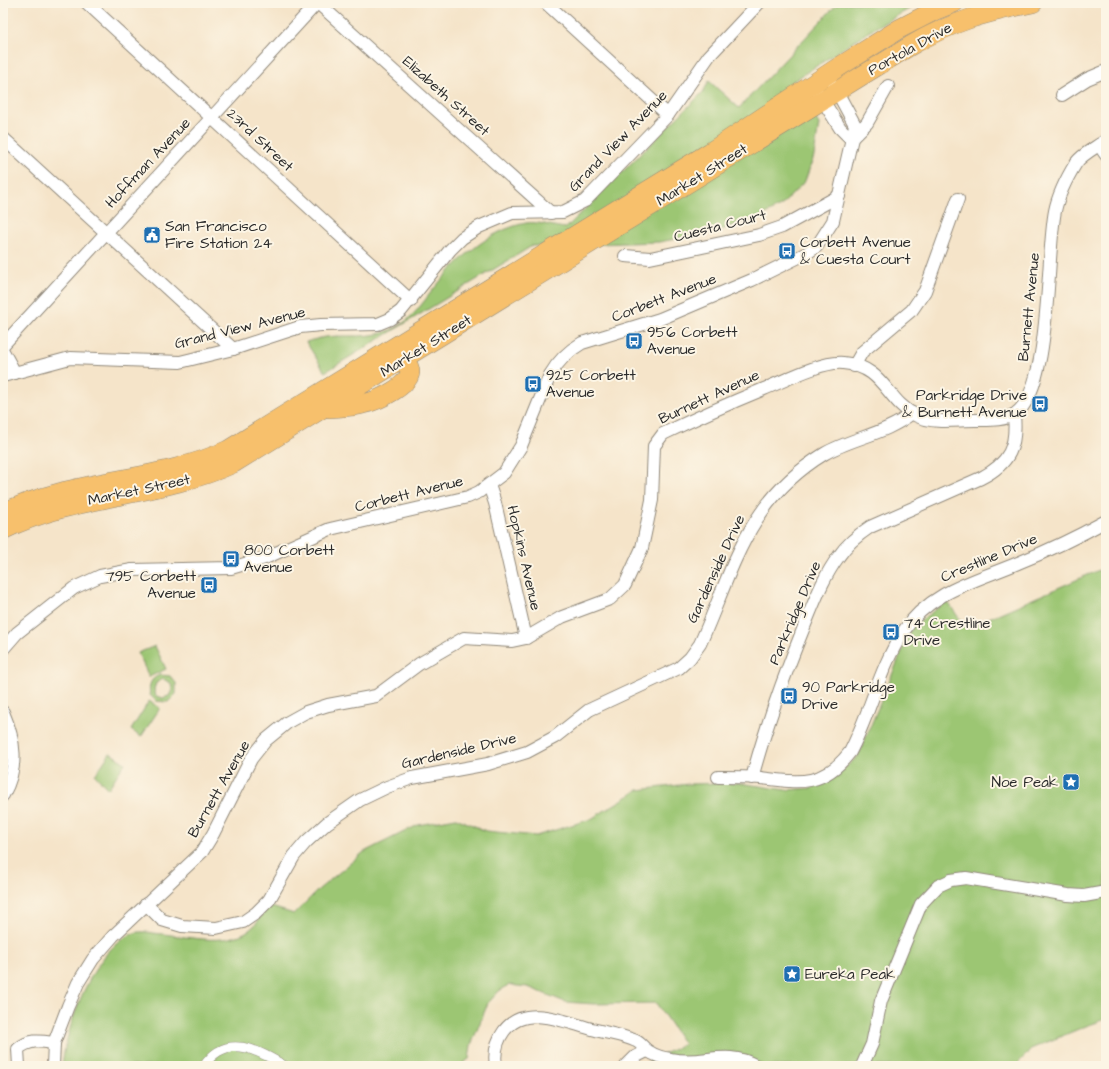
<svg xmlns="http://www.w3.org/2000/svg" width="1109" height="1069" font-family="'Architects Daughter',sans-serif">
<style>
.green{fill:#9cc673;stroke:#64784f;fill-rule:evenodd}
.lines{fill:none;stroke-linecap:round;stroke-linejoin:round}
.pedestrian-casing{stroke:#90887a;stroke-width:10}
.minor-casing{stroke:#90887a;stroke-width:14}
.primary-casing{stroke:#90887a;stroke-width:20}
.pedestrian{stroke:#fff;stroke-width:9}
.minor{stroke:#fff;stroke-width:12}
.primary{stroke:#f7c06c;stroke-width:19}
.labels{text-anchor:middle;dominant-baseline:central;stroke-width:4;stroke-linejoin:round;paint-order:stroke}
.street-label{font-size:15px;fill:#2b2b2b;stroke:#fcf5e5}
.poi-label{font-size:15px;fill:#2b2b2b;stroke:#fcf5e5;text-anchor:start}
</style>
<rect width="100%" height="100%" fill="#fcf5e5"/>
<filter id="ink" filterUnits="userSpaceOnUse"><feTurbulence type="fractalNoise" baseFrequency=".025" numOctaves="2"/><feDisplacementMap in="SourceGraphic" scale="8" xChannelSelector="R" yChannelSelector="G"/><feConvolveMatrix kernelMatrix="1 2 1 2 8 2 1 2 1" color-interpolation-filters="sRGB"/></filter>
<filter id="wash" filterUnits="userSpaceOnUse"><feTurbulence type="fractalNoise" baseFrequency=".012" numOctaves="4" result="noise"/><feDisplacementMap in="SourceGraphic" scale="16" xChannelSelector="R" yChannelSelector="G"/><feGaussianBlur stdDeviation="0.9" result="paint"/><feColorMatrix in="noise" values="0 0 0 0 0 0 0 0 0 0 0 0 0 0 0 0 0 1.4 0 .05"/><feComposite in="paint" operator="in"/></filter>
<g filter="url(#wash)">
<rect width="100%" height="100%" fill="#f5e4c9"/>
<g class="green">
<path d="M 838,3 L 920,3 L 873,29 L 792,82 L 819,124 L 814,156 L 805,181 L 782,205 L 760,217 L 714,232 L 659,242 L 532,246 L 325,372 L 306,342 C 312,340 320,338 326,337 C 352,334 370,340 395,328 C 410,321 422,304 432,291 C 457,261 486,231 526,223 C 538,221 554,227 566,228 L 703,92 L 709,81 L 739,108 Z"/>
<path d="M 1106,567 L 1106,1019 L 1086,1026 L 1033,1048 L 1015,1066 L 640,1066 L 684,1044 L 656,1003 L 594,1004 L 565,1002 L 528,987 L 509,985 L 499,991 L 488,1003 L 471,1045 L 469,1059 L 463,1063 L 466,1066 L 62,1066 C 66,1027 95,941 139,932 C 146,931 156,934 163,934 C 191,937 231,948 254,926 C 259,920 263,912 268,906 L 294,914 L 318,890 L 364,852 L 418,825 L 456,818 L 486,831 L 536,836 L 591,819 L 638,790 L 688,784 L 739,783 L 786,790 L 812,788 L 838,774 L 858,756 L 912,627 L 947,601 L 966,628 Z"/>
<path d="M 155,646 L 166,669 L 149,677 L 138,653 Z"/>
<path d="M 160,675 L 170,676 L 176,683 L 176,694 L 168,702 L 156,701 L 150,695 C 148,685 151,678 160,675 ZM 163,679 L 171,683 L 172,690 L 169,696 L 163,698 L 156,696 L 154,689 L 156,683 Z"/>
<path d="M 149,701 L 160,708 L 141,737 L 131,730 Z"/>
<path d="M 110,753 L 125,763 L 108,789 L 95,775 Z"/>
</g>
</g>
<g filter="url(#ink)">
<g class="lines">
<defs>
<path id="pedestrian" d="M 204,1066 C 226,1032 258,1050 285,1066"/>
<g id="minor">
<path d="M 87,3 L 411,301"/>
<path d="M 318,3 L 551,213"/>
<path d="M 546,3 L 668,115"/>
<path d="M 819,94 L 840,128 L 851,139"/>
<path d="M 1062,95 L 1087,79 L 1106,71"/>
<path d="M 3,138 L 233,349"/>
<path d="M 852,138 L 867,123 L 888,86"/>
<path d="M 1099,145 L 1106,155"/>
<path d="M 625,256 L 650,258 L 759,235 L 782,227 L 839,196"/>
<path d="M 3,345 L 317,3"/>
<path d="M 3,351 L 15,373"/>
<path d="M 854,366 L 862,352 L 912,310 L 925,291 L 958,199"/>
<path d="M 3,376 L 70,358 L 180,362 L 233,349 L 300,327 L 321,325 L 378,324 L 390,319 L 401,311 L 450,250 L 462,238 L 479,227 L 512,213 L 563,212 L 585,201 L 668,115 L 709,56 L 759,3"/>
<path d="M 489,485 L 495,503 L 526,638"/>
<path d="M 3,649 L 17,633 L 74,588 L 100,576 L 132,570 L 231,568 L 265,558 L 330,529 L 468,497 L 479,492 L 504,473 L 521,446 L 550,375 C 558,361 568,351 582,343 L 660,319 L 752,280 L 807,253 L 817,246 L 833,221 L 855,125 L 834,86"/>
<path d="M 3,712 C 15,740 19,767 3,795"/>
<path d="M 718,777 C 733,777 747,777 761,778 C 800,783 823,787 850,752 C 870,714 879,669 903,632 C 930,591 976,581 1018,563 C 1048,551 1077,537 1106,521"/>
<path d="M 752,778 C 766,726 784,676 804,627 C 814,603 823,577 839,556 C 847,544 858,535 870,527 L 981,478 C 1010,463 1017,446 1014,415"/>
<path d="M 146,904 L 162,920 L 182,926 L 216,928 L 243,922 L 256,913 L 269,900 L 294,856 L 306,842 L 327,823 L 360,800 L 387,787 L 412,778 L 488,764 L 527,752 L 555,737 L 589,710 L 679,668 L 690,658 L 700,644 C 734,568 746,502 824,454 C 851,438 887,434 912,413"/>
<path d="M 19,1066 L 18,1049 C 30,1039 40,1041 54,1043"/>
<path d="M 53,1066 L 54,1043 L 68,1006 L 78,983 L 93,959 L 113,936 L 202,852 L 213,834 L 251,759 L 266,740 L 288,722 L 306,712 L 328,705 L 376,696 L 419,664 L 464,638 L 512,641 L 526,638 L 562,617 L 610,599 L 625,585 L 642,548 L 652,500 L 654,446 L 663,434 C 696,418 730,403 764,389 C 784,381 822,361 843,363 C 886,367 885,401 917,416 C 934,424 956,420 975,420 C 988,420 1004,421 1015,414 C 1052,389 1046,254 1055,211 C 1058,196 1068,176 1076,163 C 1082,154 1097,147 1106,140"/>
<path d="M 496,1066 C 494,1054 496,1042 504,1031 C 525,1003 565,1022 592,1029 C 606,1033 623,1035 636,1041 C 641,1043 643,1048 648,1051 C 654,1055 663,1058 671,1059 C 702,1066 725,1048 757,1066"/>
<path d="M 626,1066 L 635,1057 L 647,1051"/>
<path d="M 862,1066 L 872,1044 L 881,1001 L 921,904 L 938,886 L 951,880 L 966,878 L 1068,895 L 1084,896 L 1106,892"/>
</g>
<g id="primary">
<path d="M 329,408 C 341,407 352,407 363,404 C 377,401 416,384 409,367 C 406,360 402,354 395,351"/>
<path d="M 3,513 C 74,478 156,483 228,450 L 710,152 L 834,70 L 899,29 L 934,11 L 954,3"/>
<path d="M 3,530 C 76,494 160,497 234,463 L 910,46 C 953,21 984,13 1033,3"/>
</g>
</defs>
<use href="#pedestrian" class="pedestrian-casing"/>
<use href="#minor" class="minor-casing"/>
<use href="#primary" class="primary-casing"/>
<use href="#pedestrian" class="pedestrian"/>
<use href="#minor" class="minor"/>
<use href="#primary" class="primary"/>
</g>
</g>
<defs>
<symbol id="civic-square" viewBox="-11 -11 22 22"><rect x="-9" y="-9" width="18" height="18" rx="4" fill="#1f6fb2" stroke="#fcf5e5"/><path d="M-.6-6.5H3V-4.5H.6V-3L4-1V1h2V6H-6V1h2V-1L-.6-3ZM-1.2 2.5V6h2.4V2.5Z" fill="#fff"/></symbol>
<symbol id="bus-square" viewBox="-11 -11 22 22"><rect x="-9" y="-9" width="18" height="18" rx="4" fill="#1f6fb2" stroke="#fcf5e5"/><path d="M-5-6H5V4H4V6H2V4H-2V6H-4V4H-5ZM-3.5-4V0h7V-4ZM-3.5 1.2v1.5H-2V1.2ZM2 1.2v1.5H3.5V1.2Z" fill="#fff"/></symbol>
<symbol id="sight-square" viewBox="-11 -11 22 22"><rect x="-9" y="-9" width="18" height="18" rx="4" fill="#1f6fb2" stroke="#fcf5e5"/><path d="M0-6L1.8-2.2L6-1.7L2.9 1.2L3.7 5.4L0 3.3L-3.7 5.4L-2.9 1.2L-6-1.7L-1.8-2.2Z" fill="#fff"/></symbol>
</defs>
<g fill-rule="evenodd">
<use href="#civic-square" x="142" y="225" width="20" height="20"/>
<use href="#bus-square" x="777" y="241" width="20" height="20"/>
<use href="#bus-square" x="624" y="331" width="20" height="20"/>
<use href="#bus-square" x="523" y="374" width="20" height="20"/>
<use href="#bus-square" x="1030" y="394" width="20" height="20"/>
<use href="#bus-square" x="221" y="549" width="20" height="20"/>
<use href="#bus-square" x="199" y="575" width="20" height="20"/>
<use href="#bus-square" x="881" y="622" width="20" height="20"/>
<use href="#bus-square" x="779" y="686" width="20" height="20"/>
<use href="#sight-square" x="1061" y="772" width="20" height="20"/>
<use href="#sight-square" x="782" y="964" width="20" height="20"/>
</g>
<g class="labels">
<g class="street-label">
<text transform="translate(910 49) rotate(-29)">Portola Drive</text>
<text transform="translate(446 96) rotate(42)">Elizabeth Street</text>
<text transform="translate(260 140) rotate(43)">23rd Street</text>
<text transform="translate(618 141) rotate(-46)">Grand View Avenue</text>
<text transform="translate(148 163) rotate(-47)">Hoffman Avenue</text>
<text transform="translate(702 175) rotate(-32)">Market Street</text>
<text transform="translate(720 226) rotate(-14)">Cuesta Court</text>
<text transform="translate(664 298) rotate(-21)">Corbett Avenue</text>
<text transform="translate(1029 307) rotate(-84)">Burnett Avenue</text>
<text transform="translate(240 328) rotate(-14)">Grand View Avenue</text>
<text transform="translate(426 346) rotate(-32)">Market Street</text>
<text transform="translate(709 397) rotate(-25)">Burnett Avenue</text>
<text transform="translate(139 490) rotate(-12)">Market Street</text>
<text transform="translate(409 494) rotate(-14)">Corbett Avenue</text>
<text transform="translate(524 558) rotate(77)">Hopkins Avenue</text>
<text transform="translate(989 558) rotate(-23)">Crestline Drive</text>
<text transform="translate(716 569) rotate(-65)">Gardenside Drive</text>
<text transform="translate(795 613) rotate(-67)">Parkridge Drive</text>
<text transform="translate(459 751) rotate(-13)">Gardenside Drive</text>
<text transform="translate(219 789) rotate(-60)">Burnett Avenue</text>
</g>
<g class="poi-label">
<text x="165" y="226">San Francisco<tspan x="165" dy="17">Fire Station 24</tspan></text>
<text x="800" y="242">Corbett Avenue<tspan x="800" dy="17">&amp; Cuesta Court</tspan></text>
<text x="647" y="332">956 Corbett<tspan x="647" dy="17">Avenue</tspan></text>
<text x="546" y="375">925 Corbett<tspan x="546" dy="17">Avenue</tspan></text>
<text x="1027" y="395" text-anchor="end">Parkridge Drive<tspan x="1027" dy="17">&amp; Burnett Avenue</tspan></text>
<text x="244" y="550">800 Corbett<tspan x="244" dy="17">Avenue</tspan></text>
<text x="196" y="576" text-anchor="end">795 Corbett<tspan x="196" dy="17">Avenue</tspan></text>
<text x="904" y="623">74 Crestline<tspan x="904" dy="17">Drive</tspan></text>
<text x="802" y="687">90 Parkridge<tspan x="802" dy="17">Drive</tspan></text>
<text x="1058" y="782" text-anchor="end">Noe Peak</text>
<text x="805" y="974">Eureka Peak</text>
</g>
</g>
<rect width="1109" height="1069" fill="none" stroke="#fcf5e5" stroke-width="16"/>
</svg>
